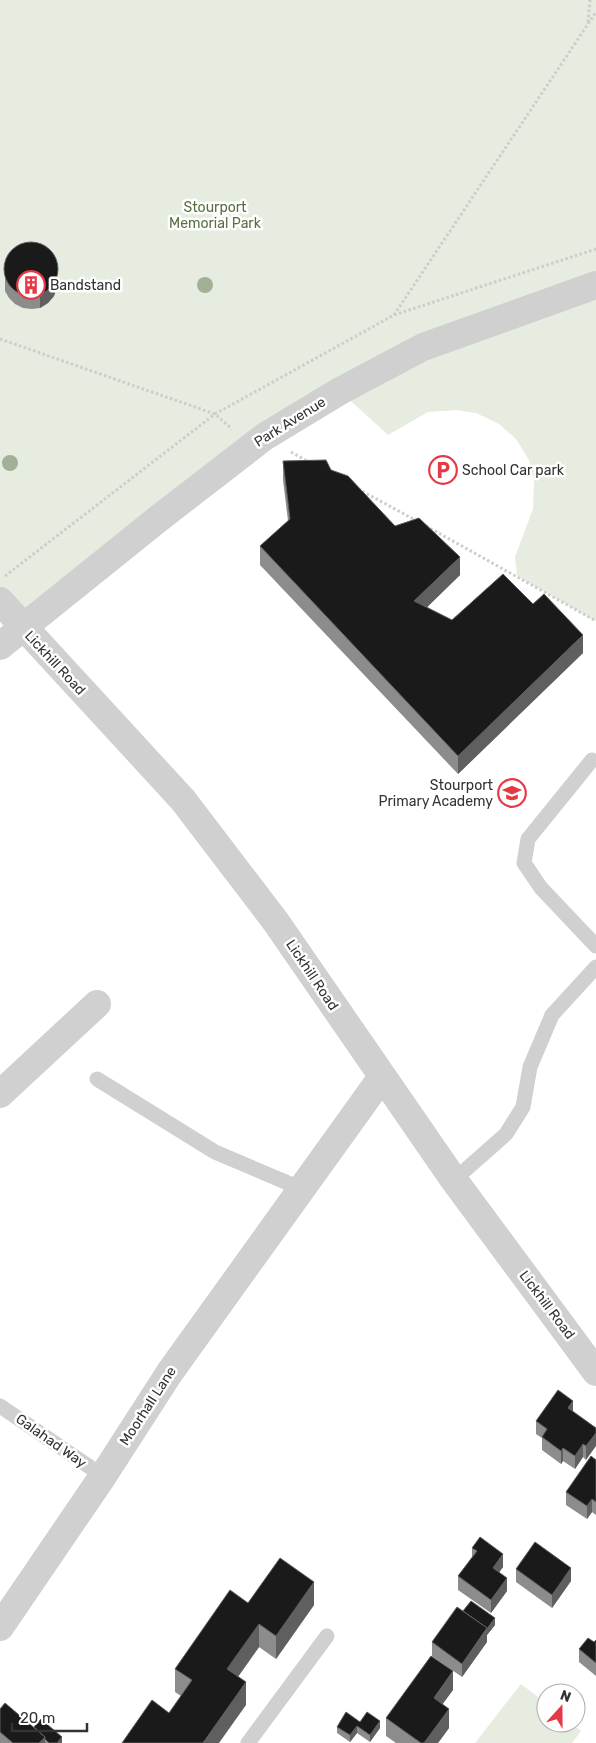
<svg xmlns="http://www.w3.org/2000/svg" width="596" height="1743" font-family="Rubik,sans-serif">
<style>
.green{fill:#e6ecdf}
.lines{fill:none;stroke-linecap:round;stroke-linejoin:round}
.path{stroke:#cdcdcd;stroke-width:3;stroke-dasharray:2.5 2.5;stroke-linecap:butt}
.lane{stroke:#d0d0d0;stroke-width:15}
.street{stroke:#d0d0d0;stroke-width:28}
.tree{fill:#a2b095}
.wall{fill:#8c8c8c}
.shaded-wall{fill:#5f5f5f}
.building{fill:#1a1a1a;stroke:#5f5f5f}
.labels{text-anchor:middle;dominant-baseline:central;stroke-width:5;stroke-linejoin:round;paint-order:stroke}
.park-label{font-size:14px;fill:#56703f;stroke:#fff}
.poi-label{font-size:14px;fill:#333;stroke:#fff;text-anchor:start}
.street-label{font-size:14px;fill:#333;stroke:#fff}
</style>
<rect width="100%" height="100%" fill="#fff"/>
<g class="green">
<path d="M 0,0 L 596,0 L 596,621 L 517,576 L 515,557 L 533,509 L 534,480 L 529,460 L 516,439 L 499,424 L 476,413 L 456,410 L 428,412 L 388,435 L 340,391 L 23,628 L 0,601 Z"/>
<path d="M 521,1684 L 546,1703 L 546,1723 L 571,1723 L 581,1731 L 572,1743 L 475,1743 Z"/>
</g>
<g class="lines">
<g class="path">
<path d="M 588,22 L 590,0"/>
<path d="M 394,315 L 596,12"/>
<path d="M 0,339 L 215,414 L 232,429"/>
<path d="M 291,452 L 309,462"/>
<path d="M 358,489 L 417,521"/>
<path d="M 426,526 L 596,621"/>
<path d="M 5,576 L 215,414 L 394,315 L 596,249"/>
</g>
<g class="lane">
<path d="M 592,760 L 528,839 L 524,863 L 541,888 L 596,946"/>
<path d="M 97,1079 L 215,1152 L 302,1189"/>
<path d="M 454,1180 L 506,1134 L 523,1107 L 530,1067 L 552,1015 L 596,967"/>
<path d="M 0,1406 L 103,1476"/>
<path d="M 248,1743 L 327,1636"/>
</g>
<g class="street">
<path d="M 0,601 L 183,800 L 276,922 L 454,1180 L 596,1372"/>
<path d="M 0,646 L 158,519 L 264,437 L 340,391 L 423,347 L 596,285"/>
<path d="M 0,1094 L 97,1004"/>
<path d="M 0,1627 L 103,1476 L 170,1372 L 382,1077"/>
</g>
</g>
<g class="tree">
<circle cx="205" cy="285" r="8"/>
<circle cx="10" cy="463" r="8"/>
</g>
<g class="wall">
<path d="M 5,260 L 57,265 L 57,287 L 54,296 L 48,303 L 40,308 L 32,309 L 23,308 L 15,304 L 9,298 L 5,291 Z"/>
<path d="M 283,461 L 331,470 L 395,526 L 460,575 L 427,607 L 452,620 L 583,653 L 458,774 L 260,565 L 260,546 L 288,521 L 283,480 Z"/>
<path d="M 573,1411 L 596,1428 L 586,1460 L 583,1457 L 575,1469 L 563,1461 L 561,1464 L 542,1450 L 542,1438 L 536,1434 L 536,1421 Z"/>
<path d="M 596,1460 L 596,1515 L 592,1512 L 587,1519 L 566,1505 L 566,1492 Z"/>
<path d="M 472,1548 L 503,1567 L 499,1572 L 507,1591 L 491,1613 L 458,1590 L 458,1576 L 472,1557 Z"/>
<path d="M 516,1569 L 571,1581 L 552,1608 L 516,1582 Z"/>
<path d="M 248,1603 L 314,1605 L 276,1659 L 259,1647 L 238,1677 L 246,1705 L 169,1713 L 181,1696 L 175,1692 L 175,1669 Z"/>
<path d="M 463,1611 L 495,1625 L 487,1635 L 487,1642 L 462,1677 L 432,1656 L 432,1642 Z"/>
<path d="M 596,1640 L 596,1676 L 579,1662 L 579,1649 L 594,1642 Z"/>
<path d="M 453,1690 L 442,1704 L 449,1728 L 438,1743 L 396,1743 L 386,1736 L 386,1718 Z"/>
<path d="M 0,1709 L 34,1727 L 62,1743 L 0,1743 Z"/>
<path d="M 360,1722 L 380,1728 L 370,1742 L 357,1733 L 350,1742 L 337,1733 L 337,1727 Z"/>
</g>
<g class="shaded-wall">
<path d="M 57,274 L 57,287 L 54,296 L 48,303 L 40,308 L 40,294 Z"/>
<path d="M 460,557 L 460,575 L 414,620 L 414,601 Z"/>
<path d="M 583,635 L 583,653 L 458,774 L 458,756 Z"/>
<path d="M 573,1401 L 573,1414 L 568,1408 Z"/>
<path d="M 596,1433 L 596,1446 L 586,1460 L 586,1446 Z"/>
<path d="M 583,1444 L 583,1457 L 575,1469 L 575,1456 Z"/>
<path d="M 563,1448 L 563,1461 L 561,1464 L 561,1451 Z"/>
<path d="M 592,1499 L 592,1512 L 587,1519 L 587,1506 Z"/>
<path d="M 503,1554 L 503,1567 L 493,1581 L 493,1568 Z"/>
<path d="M 571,1568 L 571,1581 L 552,1608 L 552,1595 Z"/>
<path d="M 507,1578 L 507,1591 L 491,1613 L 491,1600 Z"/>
<path d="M 314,1582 L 314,1605 L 276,1659 L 276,1636 Z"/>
<path d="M 495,1618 L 495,1625 L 487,1635 L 487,1642 L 462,1677 L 462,1664 Z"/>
<path d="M 259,1624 L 259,1647 L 227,1692 L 227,1669 Z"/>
<path d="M 453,1671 L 453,1690 L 434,1716 L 434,1698 Z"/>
<path d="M 246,1682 L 246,1705 L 219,1743 L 203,1743 Z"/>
<path d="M 449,1709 L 449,1728 L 438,1743 L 424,1743 Z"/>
<path d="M 380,1721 L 380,1728 L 370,1742 L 370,1735 Z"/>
<path d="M 357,1726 L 357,1733 L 350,1742 L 350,1735 Z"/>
<path d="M 45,1737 L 45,1743 L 39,1743 Z"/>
<path d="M 62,1737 L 62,1743 L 57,1743 Z"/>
</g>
<g class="building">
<circle cx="31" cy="269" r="27"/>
<path d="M 326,460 L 331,470 L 348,476 L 395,526 L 419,518 L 460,557 L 414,601 L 452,620 L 503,574 L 533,604 L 544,594 L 583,635 L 458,756 L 260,546 L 290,519 L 283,461 Z"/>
<path d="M 558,1390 L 573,1401 L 568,1408 L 596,1428 L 596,1433 L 586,1446 L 583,1444 L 575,1456 L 563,1448 L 561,1451 L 542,1437 L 547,1429 L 536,1421 Z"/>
<path d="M 591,1456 L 596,1460 L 596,1502 L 592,1499 L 587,1506 L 566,1492 Z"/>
<path d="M 480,1537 L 503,1554 L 493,1568 L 507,1578 L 491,1600 L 458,1576 L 477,1551 L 472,1548 Z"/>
<path d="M 535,1542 L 571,1568 L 552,1595 L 516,1569 Z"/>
<path d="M 280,1558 L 314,1582 L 276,1636 L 259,1624 L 227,1669 L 246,1682 L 203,1743 L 122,1743 L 152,1700 L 169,1713 L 192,1680 L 175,1669 L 230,1590 L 248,1603 Z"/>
<path d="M 471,1601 L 495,1618 L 486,1630 L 487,1628 L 463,1611 Z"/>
<path d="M 457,1607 L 487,1628 L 462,1664 L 432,1642 Z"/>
<path d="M 588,1638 L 594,1642 L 596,1640 L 596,1663 L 579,1649 Z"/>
<path d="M 431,1656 L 453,1671 L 434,1698 L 449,1709 L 424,1743 L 421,1743 L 386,1718 Z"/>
<path d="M 5,1703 L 45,1737 L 39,1743 L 13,1743 L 0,1732 L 0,1709 Z"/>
<path d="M 346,1712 L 360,1722 L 367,1712 L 380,1721 L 370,1735 L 357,1726 L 350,1735 L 337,1727 Z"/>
<path d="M 41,1719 L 62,1737 L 57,1743 L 49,1743 L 45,1739 L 45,1737 L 34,1727 Z"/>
</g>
<defs>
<symbol id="building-ring" viewBox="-11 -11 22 22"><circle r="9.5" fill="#fff" stroke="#e63946" stroke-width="1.5"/><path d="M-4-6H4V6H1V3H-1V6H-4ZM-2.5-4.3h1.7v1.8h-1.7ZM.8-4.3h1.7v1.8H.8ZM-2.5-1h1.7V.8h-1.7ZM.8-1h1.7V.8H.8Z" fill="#e63946"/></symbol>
<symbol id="parking-ring" viewBox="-11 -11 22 22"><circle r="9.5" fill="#fff" stroke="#e63946" stroke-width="1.5"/><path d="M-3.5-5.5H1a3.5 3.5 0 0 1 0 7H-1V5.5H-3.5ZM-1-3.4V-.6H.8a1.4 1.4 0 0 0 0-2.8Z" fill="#e63946"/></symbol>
<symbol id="school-ring" viewBox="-11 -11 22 22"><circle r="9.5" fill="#fff" stroke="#e63946" stroke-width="1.5"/><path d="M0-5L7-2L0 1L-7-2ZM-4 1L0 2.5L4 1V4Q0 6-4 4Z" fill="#e63946"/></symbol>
</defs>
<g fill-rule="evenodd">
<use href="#building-ring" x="15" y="269" width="32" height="32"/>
<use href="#parking-ring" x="427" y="454" width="32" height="32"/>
<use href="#school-ring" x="496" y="777" width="32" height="32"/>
</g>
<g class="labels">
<g class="park-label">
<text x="215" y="207">Stourport<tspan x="215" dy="16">Memorial Park</tspan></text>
</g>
<g class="poi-label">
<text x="50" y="285">Bandstand</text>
<text x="462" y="470">School Car park</text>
<text x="493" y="785" text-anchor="end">Stourport<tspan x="493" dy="16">Primary Academy</tspan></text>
</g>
<g class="street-label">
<text transform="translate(290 422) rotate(-32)">Park Avenue</text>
<text transform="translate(55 663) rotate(47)">Lickhill Road</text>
<text transform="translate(312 975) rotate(56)">Lickhill Road</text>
<text transform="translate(547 1305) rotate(53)">Lickhill Road</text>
<text transform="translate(148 1406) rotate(-57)">Moorhall Lane</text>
<text transform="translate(51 1441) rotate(35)">Galahad Way</text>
</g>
</g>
<g transform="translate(561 1708) rotate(21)"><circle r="24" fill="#ffffff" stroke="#adadad"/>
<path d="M0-4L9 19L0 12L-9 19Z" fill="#e63946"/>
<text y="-8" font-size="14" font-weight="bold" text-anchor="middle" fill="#333333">N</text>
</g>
<path d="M12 1723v8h75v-8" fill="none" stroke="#333333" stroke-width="2.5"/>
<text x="20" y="1723" font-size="15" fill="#333333" stroke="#ffffff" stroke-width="4" paint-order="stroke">20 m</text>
</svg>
